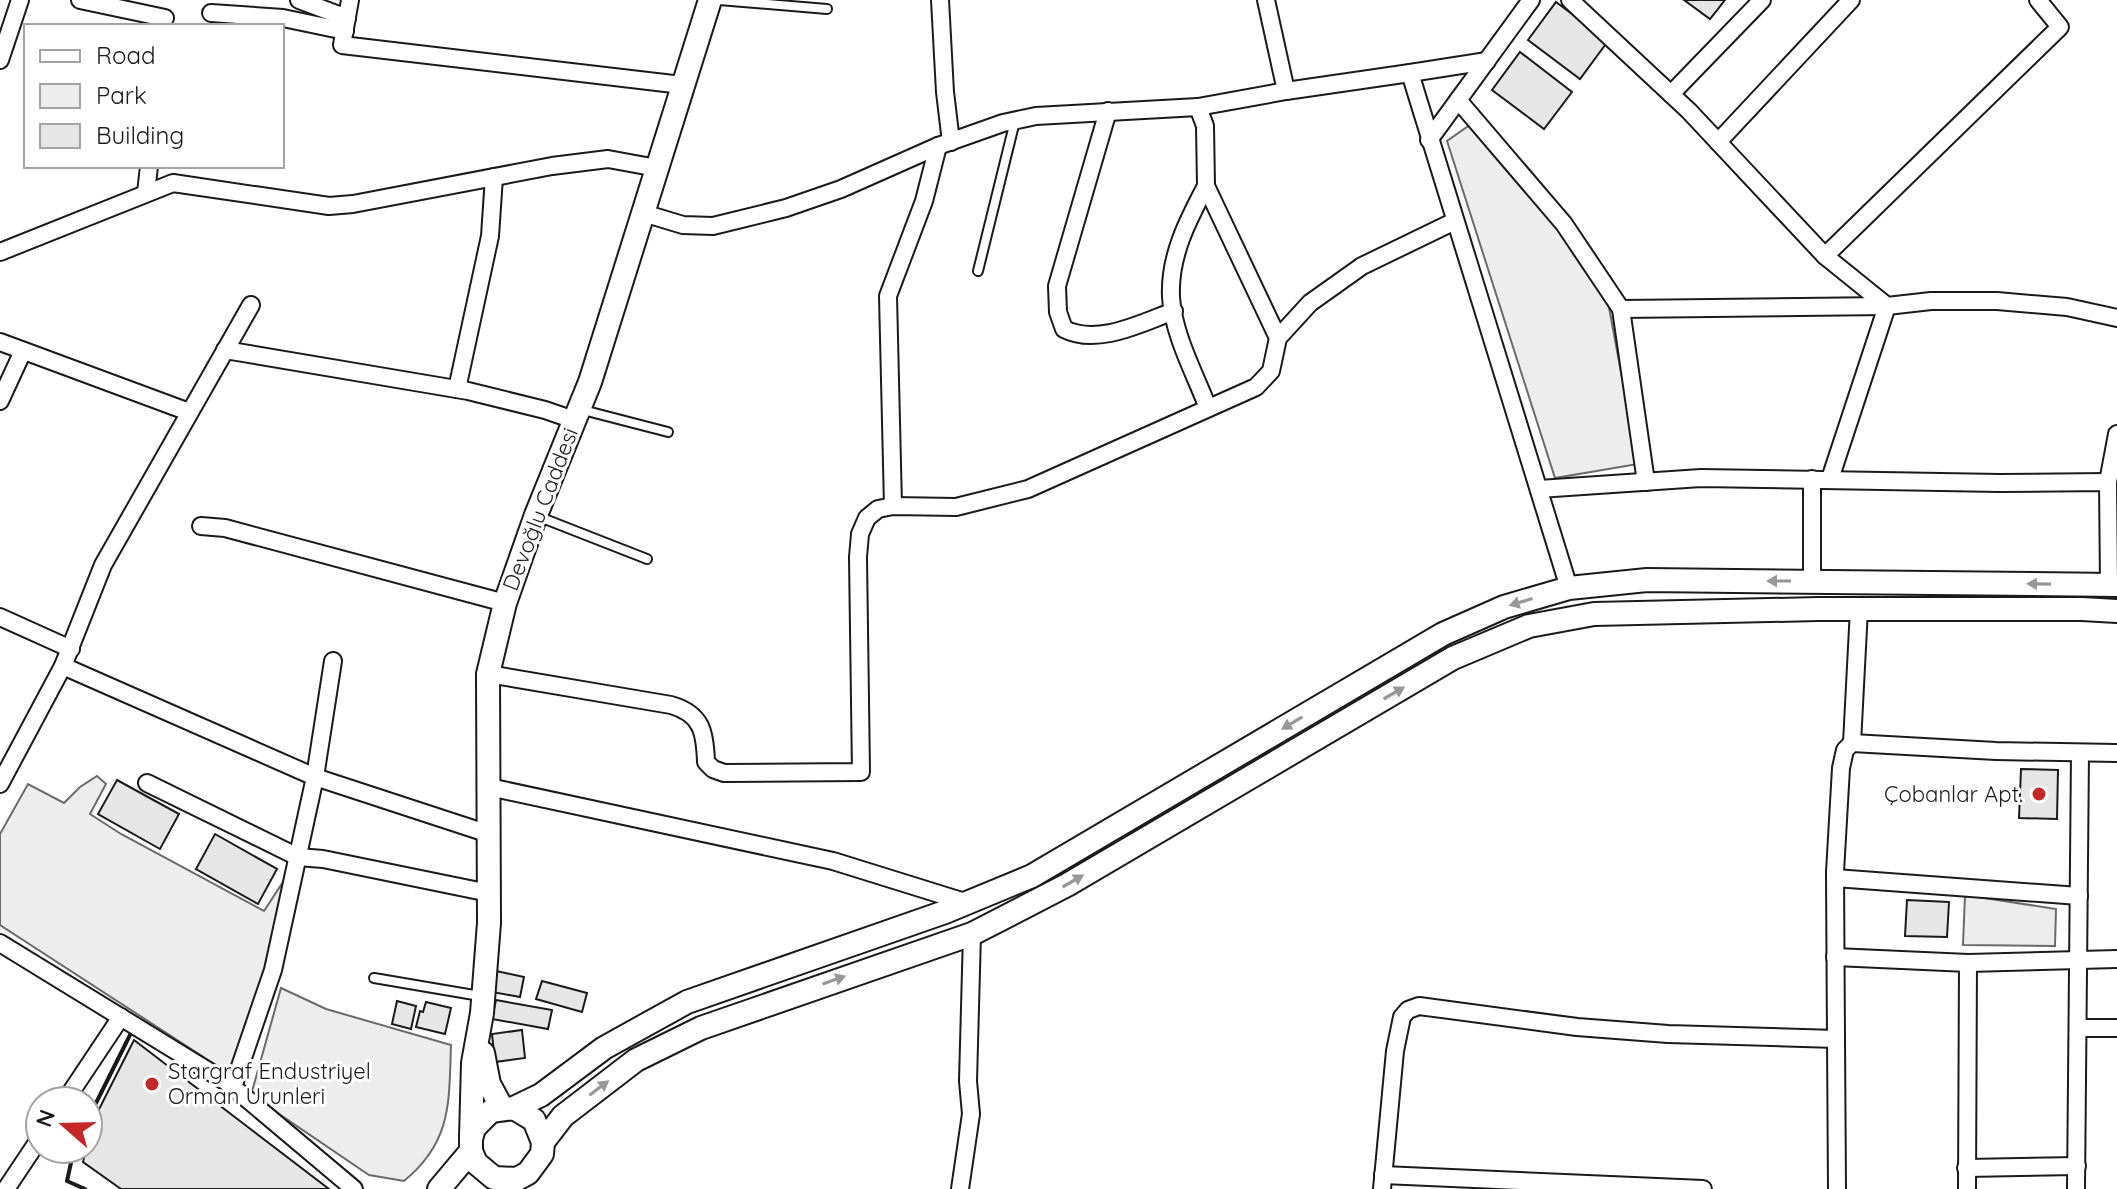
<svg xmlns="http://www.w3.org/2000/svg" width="2117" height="1189" font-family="Quicksand,sans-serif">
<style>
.green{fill:#ededed;stroke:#6a6a6a;stroke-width:2}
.building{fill:#e6e6e6;stroke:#1a1a1a;stroke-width:2}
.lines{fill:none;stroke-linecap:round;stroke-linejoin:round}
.lane-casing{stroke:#1a1a1a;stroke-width:12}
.street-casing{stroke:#1a1a1a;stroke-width:20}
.secondary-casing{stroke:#1a1a1a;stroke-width:26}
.lane{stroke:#fff;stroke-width:8}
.street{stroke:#fff;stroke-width:16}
.secondary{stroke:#fff;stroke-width:22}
.wall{stroke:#1a1a1a;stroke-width:4}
.oneway{fill:#989898}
.poi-dot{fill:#c62828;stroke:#fff;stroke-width:3}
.labels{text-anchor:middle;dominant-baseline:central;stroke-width:6;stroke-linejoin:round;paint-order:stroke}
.street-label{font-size:22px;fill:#1a1a1a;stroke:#fff}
.poi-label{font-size:22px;fill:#1a1a1a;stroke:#fff;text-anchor:end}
</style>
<rect width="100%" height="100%" fill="#fff"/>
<g class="green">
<path d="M 1474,122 L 1566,237 L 1608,302 L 1638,464 L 1555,478 L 1447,141 Z"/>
<path d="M 97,776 L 106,784 L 90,814 L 121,834 L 264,911 L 285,879 L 287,890 L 238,1066 L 228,1073 L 0,925 L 0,834 L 28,784 L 64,803 L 80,787 Z"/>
<path d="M 1965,895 L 2056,909 L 2055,946 L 1963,945 Z"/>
<path d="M 281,988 L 326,1009 L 451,1045 C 449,1102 452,1142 404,1181 L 369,1175 L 251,1095 Z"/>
</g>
<g class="building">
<path d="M 1684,0 L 1725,0 L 1710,19 Z"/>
<path d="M 1556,2 L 1608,41 L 1580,79 L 1528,40 Z"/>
<path d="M 1520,52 L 1572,92 L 1544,129 L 1492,90 Z"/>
<path d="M 2021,769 L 2058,770 L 2057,819 L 2019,818 Z"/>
<path d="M 117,780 L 179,814 L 160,849 L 98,814 Z"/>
<path d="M 215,834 L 277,869 L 258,904 L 196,869 Z"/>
<path d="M 1907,900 L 1949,902 L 1947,937 L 1905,936 Z"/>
<path d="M 496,971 L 524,977 L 520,997 L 492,992 Z"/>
<path d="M 542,981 L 587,993 L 582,1012 L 536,999 Z"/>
<path d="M 496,1000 L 552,1010 L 548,1029 L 492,1019 Z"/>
<path d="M 397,1001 L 416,1006 L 411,1029 L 392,1024 Z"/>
<path d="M 426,1002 L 451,1008 L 445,1034 L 416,1027 L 420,1011 L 423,1012 Z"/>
<path d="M 522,1030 L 525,1058 L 495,1062 L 492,1034 Z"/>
<path d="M 134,1040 L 329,1189 L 121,1189 L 83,1162 L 86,1149 L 88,1149 L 89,1129 Z"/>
</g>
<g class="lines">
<defs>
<g id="lane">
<path d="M 719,0 L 827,9"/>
<path d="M 978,271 L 1015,121"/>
<path d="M 579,409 L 668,432"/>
<path d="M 537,516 L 647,559"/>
<path d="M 374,978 L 480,996"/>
</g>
<g id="street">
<path d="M 80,0 L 165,18"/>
<path d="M 299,0 L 347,18"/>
<path d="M 350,0 L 342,45 L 682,85"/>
<path d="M 940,0 L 945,92 L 951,142"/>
<path d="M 1266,0 L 1286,91"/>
<path d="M 1570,0 L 1689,111 L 1825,256 L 1887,306 L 1830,479"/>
<path d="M 211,13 L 283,18 L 345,31"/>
<path d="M 0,60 L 20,0"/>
<path d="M 1410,73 L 1487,61"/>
<path d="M 1671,94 L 1762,0"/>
<path d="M 1458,100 L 1564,224 L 1621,309 L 1646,482"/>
<path d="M 1198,107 L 1205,126 L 1206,186 L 1278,338"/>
<path d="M 1108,111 L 1057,286 L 1058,312 L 1064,329 C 1098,346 1141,323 1174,311"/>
<path d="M 1429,140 L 1531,0"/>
<path d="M 1718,142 L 1851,0"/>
<path d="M 1206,186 C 1188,220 1169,256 1171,297 C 1173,334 1195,374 1208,408"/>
<path d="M 146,193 L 149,166"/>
<path d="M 643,213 L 683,225 L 713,226 L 786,208 L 841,189 L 938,146 L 1003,123 L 1036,116 L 1198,107 L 1286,91 L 1410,73 L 1569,588"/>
<path d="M 0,252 L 173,183 L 329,206 L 353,204 L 552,166 L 608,159 L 657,168"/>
<path d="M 1825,256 L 2060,27 L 2038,0"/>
<path d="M 1621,309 L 1887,306 L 1931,301 L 1997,301 L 2067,307 L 2117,318"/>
<path d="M 0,342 L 189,412"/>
<path d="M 225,350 L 468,391 L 545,410 L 574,420"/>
<path d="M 457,389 L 490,236 L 494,177"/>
<path d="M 0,401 L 23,351"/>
<path d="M 1812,479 L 1812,581"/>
<path d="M 2108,482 L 2117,434"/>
<path d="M 1539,489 L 1701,478 L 2000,483 L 2108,482 L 2109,585"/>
<path d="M 893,506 L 888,296 L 924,201 L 938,146"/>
<path d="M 201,526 L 225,528 L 505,603"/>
<path d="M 0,617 L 71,649"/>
<path d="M 63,666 L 315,777 L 489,834"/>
<path d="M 488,674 L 671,705 C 702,714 705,732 706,762 L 713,769 L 724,773 L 861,772 L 858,557 L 860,534 L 867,518 L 878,509 L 893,506 L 956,507 L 1028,489 L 1256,387 L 1271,371 L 1278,338 L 1310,303 L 1362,266 L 1455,221"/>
<path d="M 1852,743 L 1859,609"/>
<path d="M 147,783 L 298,857 L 323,859 L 489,893"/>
<path d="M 0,784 L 63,666 L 103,565 L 251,305"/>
<path d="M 489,787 L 833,861 L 968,903"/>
<path d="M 1835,878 L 2079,896"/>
<path d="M 0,943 L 228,1083 L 354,1189"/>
<path d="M 1835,957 L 1968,963 L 1967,1189"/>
<path d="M 1968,963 L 2117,959"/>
<path d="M 2079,1028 L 2117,1028"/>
<path d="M 1836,1039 L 1837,1189"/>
<path d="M 233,1087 L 273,970 L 315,777 L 333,661"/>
<path d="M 65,1101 L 121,1017"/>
<path d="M 1966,1168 L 2077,1166"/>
<path d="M 1383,1175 L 1703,1189"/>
<path d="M 6,1189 L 40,1138"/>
<path d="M 960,1189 L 971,1114 L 968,1081 L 972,934"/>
<path d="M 1382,1189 L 1395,1051 L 1402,1017 L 1408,1010 L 1419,1006 L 1577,1027 L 1668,1034 L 1836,1039 L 1835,872 L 1841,768 L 1845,750 L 1852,743 L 1996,751 L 2117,753"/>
<path d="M 2076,1189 L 2080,753"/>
</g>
<g id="secondary">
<path d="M 483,1053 L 489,1084 L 502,1108"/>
<path d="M 514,1108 L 534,1120 L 543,1142 L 542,1154 L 528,1173 L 517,1179 L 494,1178 L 476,1163 L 471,1151 L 471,1139 L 474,1128 L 491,1111 L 514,1108 L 541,1095 L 604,1048 L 687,1002 L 945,912 L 1032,876 L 1443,634 L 1504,607 L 1569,588 L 1647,580 L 2117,585"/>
<path d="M 471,1137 L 473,1063 L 482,1013 L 489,923 L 488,674 L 505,603 L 536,515 L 590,382 L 710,0"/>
<path d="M 543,1142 L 563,1116 L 636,1060 L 701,1028 L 972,934 L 1067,885 L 1453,658 L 1529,626 L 1594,614 L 1818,609 L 2082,609 L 2117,611"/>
<path d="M 439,1189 L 471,1151"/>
</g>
</defs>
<use href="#lane" class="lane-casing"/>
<use href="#street" class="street-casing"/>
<use href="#secondary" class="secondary-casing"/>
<use href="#lane" class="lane"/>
<use href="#street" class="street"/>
<use href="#secondary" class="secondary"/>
<g class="wall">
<path d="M 88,1119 L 130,1035"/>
<path d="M 74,1149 L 67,1181 L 85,1189"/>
</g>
</g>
<defs><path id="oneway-solid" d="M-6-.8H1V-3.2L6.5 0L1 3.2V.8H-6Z" transform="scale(2)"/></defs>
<g class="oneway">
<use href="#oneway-solid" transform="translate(1779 581) rotate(-180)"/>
<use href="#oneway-solid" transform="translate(2039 584) rotate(-179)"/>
<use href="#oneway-solid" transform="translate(1521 602) rotate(163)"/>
<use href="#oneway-solid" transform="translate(1394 693) rotate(-30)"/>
<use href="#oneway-solid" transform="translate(1292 723) rotate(149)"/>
<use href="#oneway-solid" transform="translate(1073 881) rotate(-30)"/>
<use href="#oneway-solid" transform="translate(834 980) rotate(-19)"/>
<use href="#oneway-solid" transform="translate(599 1088) rotate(-37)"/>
</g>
<g class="poi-dot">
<circle cx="2039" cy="794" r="8"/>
<circle cx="152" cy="1084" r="8"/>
</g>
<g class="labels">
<g class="street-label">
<text transform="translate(540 509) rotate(-69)">Devoğlu Caddesi</text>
</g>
<g class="poi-label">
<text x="2023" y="794">Çobanlar Apt.</text>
<text x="168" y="1071" text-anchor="start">Stargraf Endustriyel<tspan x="168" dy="25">Orman Urunleri</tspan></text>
</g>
</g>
<rect x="24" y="24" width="260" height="144" fill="#ffffff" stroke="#a3a3a3" stroke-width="2"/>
<rect x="40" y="50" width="40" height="12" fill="#ffffff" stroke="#a3a3a3" stroke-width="2"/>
<text x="96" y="64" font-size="24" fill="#1a1a1a">Road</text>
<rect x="40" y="84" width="40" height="24" fill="#ededed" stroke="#a3a3a3" stroke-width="2"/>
<text x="96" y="104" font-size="24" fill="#1a1a1a">Park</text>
<rect x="40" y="124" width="40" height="24" fill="#e6e6e6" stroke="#a3a3a3" stroke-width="2"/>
<text x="96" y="144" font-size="24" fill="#1a1a1a">Building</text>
<g transform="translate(64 1125) rotate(290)"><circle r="38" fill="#ffffff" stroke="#a3a3a3" stroke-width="2"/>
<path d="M0-6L14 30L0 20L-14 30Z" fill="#c62828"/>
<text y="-12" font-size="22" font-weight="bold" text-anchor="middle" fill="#1a1a1a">N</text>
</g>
</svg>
